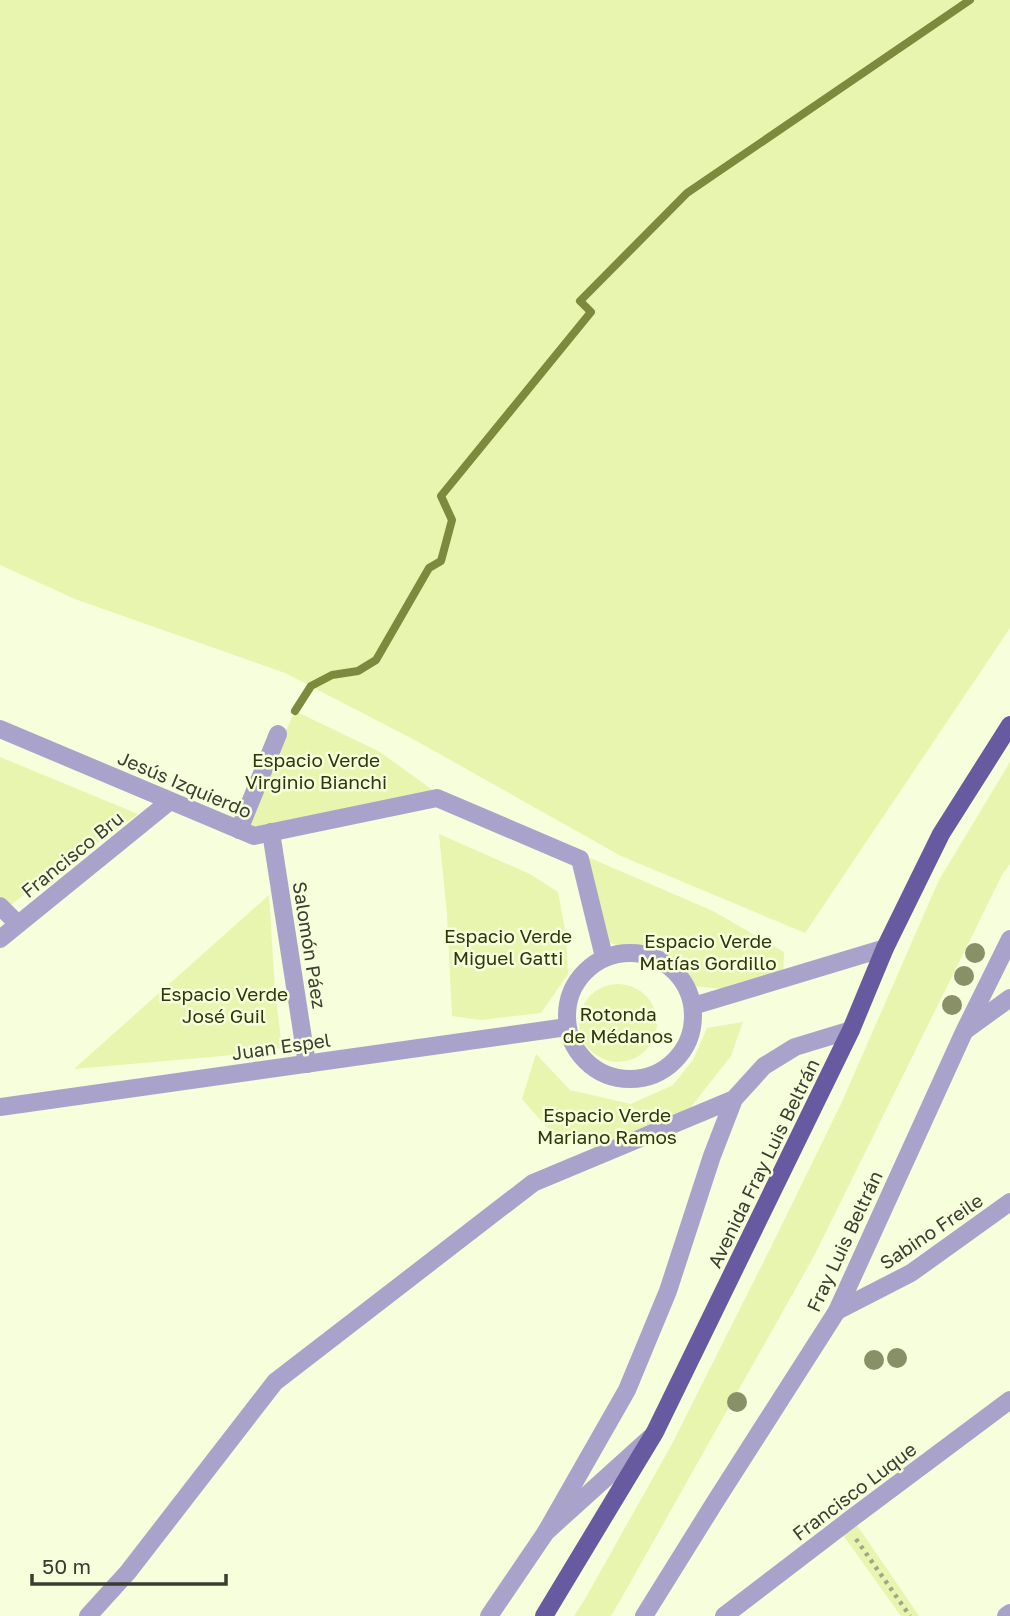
<svg xmlns="http://www.w3.org/2000/svg" width="1010" height="1616" font-family="'Golos Text',sans-serif">
<style>
.green{fill:#e7f5ae}
.lines{fill:none;stroke-linecap:round;stroke-linejoin:round}
.stream{stroke:#7d893d;stroke-width:8}
.path{stroke:#a0a68d;stroke-width:4.5;stroke-dasharray:3.5 5;stroke-linecap:butt}
.minor{stroke:#a9a3cb;stroke-width:18}
.major{stroke:#685aa0;stroke-width:18}
.tree{fill:#899068}
.labels{text-anchor:middle;dominant-baseline:central;stroke-width:5;stroke-linejoin:round;paint-order:stroke}
.park-label{font-size:19px;fill:#30360a;stroke:#f6fedb}
.street-label{font-size:19px;fill:#3a3d30;stroke:#f6fedb}
</style>
<rect width="100%" height="100%" fill="#f6fedb"/>
<g class="green">
<path d="M 0,0 L 1010,0 L 1010,628 L 805,933 L 621,856 L 413,739 L 285,673 L 75,599 L 0,565 Z"/>
<path d="M 295,711 L 380,752 L 434,791 L 239,830 Z"/>
<path d="M 0,757 L 138,814 L 10,905 L 0,896 Z"/>
<path d="M 1010,762 L 1010,864 L 1002,875 L 814,1256 L 621,1599 L 611,1616 L 574,1616 L 585,1599 L 672,1444 L 772,1245 L 841,1104 L 939,880 Z"/>
<path d="M 439,834 L 530,874 L 558,892 L 566,935 L 568,974 L 541,1013 L 481,1020 L 452,1016 L 447,914 Z"/>
<path d="M 590,858 L 713,911 L 784,952 L 783,980 L 723,989 L 692,986 L 663,958 L 603,941 L 579,874 Z"/>
<path d="M 269,895 L 275,991 L 282,1048 L 268,1052 L 74,1069 Z"/>
<circle cx="618" cy="1023" r="39"/>
<path d="M 743,1022 L 731,1056 L 682,1118 L 617,1155 L 552,1133 L 522,1099 L 536,1054 L 570,1090 L 631,1104 L 673,1085 L 693,1060 L 707,1028 Z"/>
<path d="M 852,1518 L 919,1616 L 901,1616 L 838,1528 Z"/>
</g>
<g class="lines">
<path class="stream" d="M 295,711 L 311,686 L 332,675 L 358,671 L 376,660 L 429,568 L 441,561 L 452,520 L 441,496 L 591,312 L 580,301 L 687,193 L 970,0"/>
<path class="path" d="M 856,1539 L 910,1616"/>
<g class="minor">
<path d="M 0,729 L 254,836 L 437,798 L 580,859 L 604,957"/>
<path d="M 239,830 L 278,734"/>
<path d="M 271,832 L 307,1064"/>
<path d="M 0,906 L 18,924"/>
<path d="M 0,939 L 170,801"/>
<circle cx="630" cy="1016" r="63"/>
<path d="M 693,1006 L 885,948"/>
<path d="M 966,1030 L 1010,998"/>
<path d="M 0,1107 L 567,1027"/>
<path d="M 837,1311 L 911,1273 L 1010,1202"/>
<path d="M 546,1532 L 627,1390 L 668,1291 L 712,1156 L 734,1099"/>
<path d="M 88,1616 L 128,1572 L 275,1382 L 533,1183 L 734,1099 L 764,1066 L 795,1047 L 851,1030"/>
<path d="M 489,1616 L 546,1532 L 650,1438"/>
<path d="M 644,1616 L 715,1502 L 837,1311 L 964,1032 L 1010,939"/>
<path d="M 724,1616 L 852,1518 L 1010,1400"/>
<path d="M 1006,1616 L 1010,1613"/>
</g>
<path class="major" d="M 544,1616 L 655,1432 L 851,1030 L 885,948 L 941,834 L 1010,725"/>
</g>
<g class="tree">
<circle cx="975" cy="953" r="10"/>
<circle cx="964" cy="976" r="10"/>
<circle cx="952" cy="1005" r="10"/>
<circle cx="897" cy="1358" r="10"/>
<circle cx="874" cy="1360" r="10"/>
<circle cx="737" cy="1402" r="10"/>
</g>
<g class="labels">
<g class="park-label">
<text x="316" y="759">Espacio Verde<tspan x="316" dy="22">Virginio Bianchi</tspan></text>
<text x="508" y="935">Espacio Verde<tspan x="508" dy="22">Miguel Gatti</tspan></text>
<text x="708" y="940">Espacio Verde<tspan x="708" dy="22">Matías Gordillo</tspan></text>
<text x="224" y="993">Espacio Verde<tspan x="224" dy="22">José Guil</tspan></text>
<text x="618" y="1013">Rotonda<tspan x="618" dy="22">de Médanos</tspan></text>
<text x="607" y="1114">Espacio Verde<tspan x="607" dy="22">Mariano Ramos</tspan></text>
</g>
<g class="street-label">
<text transform="translate(185 784) rotate(23)">Jesús Izquierdo</text>
<text transform="translate(72 854) rotate(-39)">Francisco Bru</text>
<text transform="translate(310 945) rotate(81)">Salomón Páez</text>
<text transform="translate(281 1046) rotate(-8)">Juan Espel</text>
<text transform="translate(763 1163) rotate(-64)">Avenida Fray Luis Beltrán</text>
<text transform="translate(931 1231) rotate(-34)">Sabino Freile</text>
<text transform="translate(844 1241) rotate(-65)">Fray Luis Beltrán</text>
<text transform="translate(854 1491) rotate(-37)">Francisco Luque</text>
</g>
</g>
<path d="M32 1574v10h194v-10" fill="none" stroke="#3a3d30" stroke-width="3.5"/>
<text x="42" y="1574" font-size="21" fill="#3a3d30" stroke="#f6fedb" stroke-width="5" paint-order="stroke">50 m</text>
</svg>
